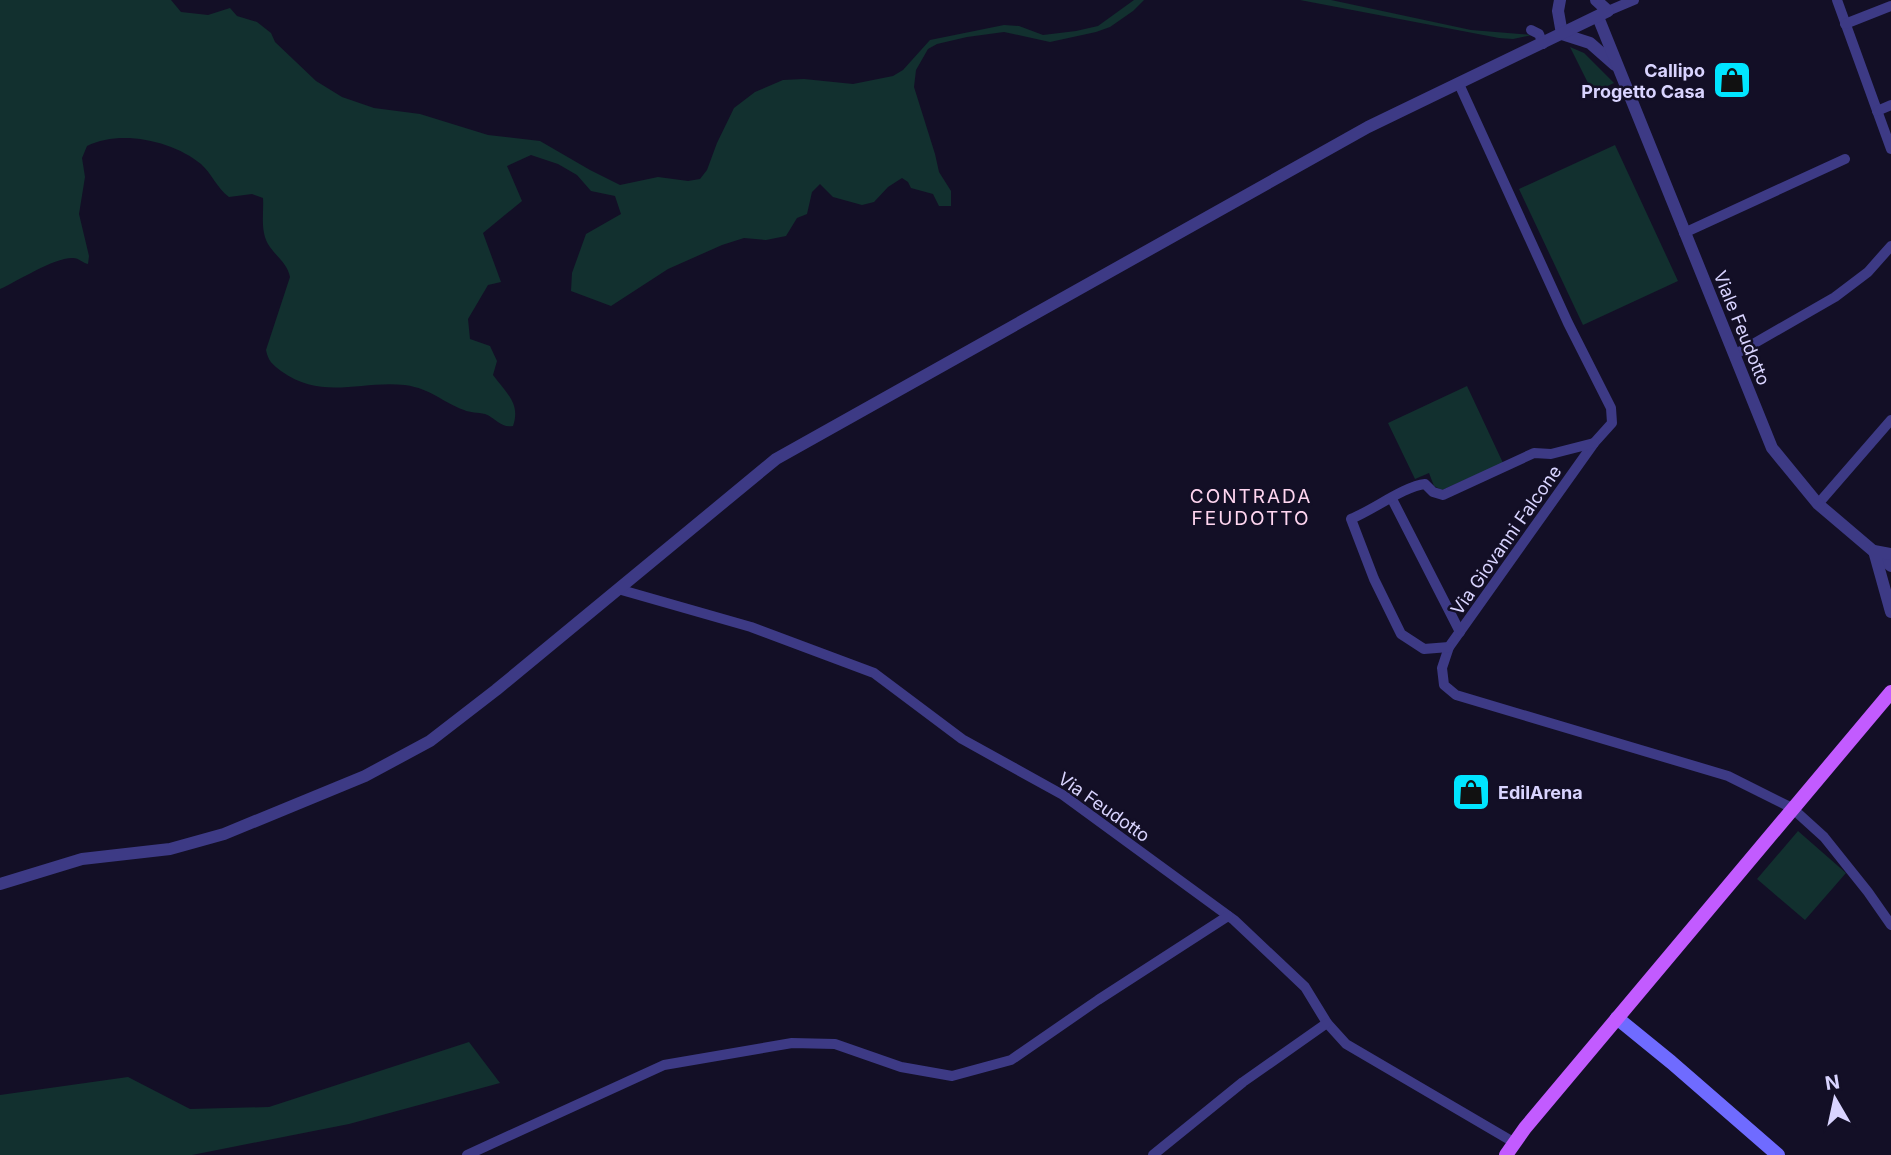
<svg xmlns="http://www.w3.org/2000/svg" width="1891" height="1155" font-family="Inter,sans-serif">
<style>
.green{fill:#12302f}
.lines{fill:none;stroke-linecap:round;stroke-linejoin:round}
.minor{stroke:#3d3a85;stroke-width:10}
.tertiary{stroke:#3d3a85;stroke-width:12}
.secondary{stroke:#6f6bff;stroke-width:14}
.primary{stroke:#c25bff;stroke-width:14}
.labels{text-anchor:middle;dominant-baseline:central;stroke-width:5;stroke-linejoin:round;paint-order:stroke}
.poi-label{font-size:18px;font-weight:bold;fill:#d9d4ff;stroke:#130f26;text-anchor:end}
.street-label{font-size:18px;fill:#d9d4ff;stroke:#130f26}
.neighbourhood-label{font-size:19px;letter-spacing:2px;fill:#ffd6f0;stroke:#130f26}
</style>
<rect width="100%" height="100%" fill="#130f26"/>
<g class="green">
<path d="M 0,0 L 171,0 L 181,12 L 208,15 L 230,8 L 237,16 L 257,22 L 271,33 L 275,42 L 316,81 L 342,97 L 374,108 L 420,114 L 488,135 L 540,141 L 590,170 L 620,185 L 658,177 L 688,181 L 700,179 L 707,170 L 717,143 L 734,108 L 755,92 L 783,80 L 804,79 L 853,84 L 893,76 L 903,70 L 930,40 L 1004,25 L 1019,26 L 1043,35 L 1076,31 L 1098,26 L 1134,0 L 1144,0 L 1133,11 L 1110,27 L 1096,32 L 1050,42 L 1004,32 L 967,37 L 937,44 L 928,49 L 916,70 L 914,87 L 935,154 L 939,172 L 951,191 L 951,206 L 939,206 L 933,194 L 911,188 L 908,182 L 902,178 L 888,187 L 874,202 L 862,205 L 833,197 L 820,184 L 812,192 L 807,214 L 797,218 L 786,236 L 766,240 L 744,238 L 722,245 L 668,269 L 611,306 L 571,291 L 572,273 L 586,234 L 621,214 L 615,196 L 591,191 L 577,175 L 558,164 L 531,155 L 507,166 L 522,201 L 483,233 L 501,282 L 488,285 L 468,319 L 470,339 L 490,346 L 497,361 L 493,375 C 506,393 521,403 513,426 C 500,428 496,418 485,414 C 478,412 470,413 464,410 C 442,402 432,389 405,385 C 360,380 323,401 281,371 C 273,365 268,361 266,350 L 290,277 C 287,262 275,256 268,244 C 260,230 264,212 263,198 L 252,194 L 229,197 C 217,188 212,174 201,164 C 173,141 121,129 87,146 L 82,158 L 85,177 L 79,214 L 89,256 L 88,264 C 83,263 79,258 73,258 C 55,257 18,281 0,289 Z"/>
<path d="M 1300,0 L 1331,0 L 1471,30 L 1532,35 L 1513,39 L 1499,38 Z"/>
<path d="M 1570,47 L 1584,53 L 1614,83 L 1593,93 Z"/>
<path d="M 1615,145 L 1678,281 L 1583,325 L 1519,189 Z"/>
<path d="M 1467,386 L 1503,463 L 1442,490 L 1434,486 L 1429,473 L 1415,479 L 1388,423 Z"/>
<path d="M 1798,831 L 1846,873 L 1805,920 L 1757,879 Z"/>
<path d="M 469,1042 L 500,1083 L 349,1124 L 192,1155 L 0,1155 L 0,1095 L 128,1077 L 190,1109 L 269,1107 Z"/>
</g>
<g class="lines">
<g class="minor">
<path d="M 1837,0 L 1891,149"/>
<path d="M 1608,11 L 1634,0"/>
<path d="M 1845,24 L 1891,6"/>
<path d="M 1531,30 L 1539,34 L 1543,44"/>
<path d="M 1459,84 L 1568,323 L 1611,408 L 1612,423 L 1594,443 L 1449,647 L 1442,668 L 1444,685 L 1456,695 L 1728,776 L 1792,808 L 1824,837 L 1868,892 L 1891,925"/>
<path d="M 1877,111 L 1891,105"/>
<path d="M 1684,233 L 1845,159"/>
<path d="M 1734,355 L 1835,297 L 1868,272 L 1891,246"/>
<path d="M 1392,499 L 1460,632"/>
<path d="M 1818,504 L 1891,420"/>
<path d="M 618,589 L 751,627 L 874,673 L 962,739 L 1063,795 L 1234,920 L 1305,987 L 1327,1023 L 1346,1044 L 1515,1143"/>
<path d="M 1449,647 L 1424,649 L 1401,634 L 1374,579 L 1351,519 C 1373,510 1405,486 1425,484 L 1433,492 L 1443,495 L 1534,453 L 1551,454 L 1594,443"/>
<path d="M 467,1155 L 664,1065 L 792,1043 L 835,1044 L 901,1067 L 952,1076 L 1011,1060 L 1098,1000 L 1228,916"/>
<path d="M 1153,1155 L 1243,1082 L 1327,1023"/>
</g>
<g class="tertiary">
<path d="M 1560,0 L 1558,11 L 1562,34 L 1590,43 L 1615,65"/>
<path d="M 1598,17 L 1772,448 L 1818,504 L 1891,566"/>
<path d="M 1891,554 L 1874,551 L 1891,612"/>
<path d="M 0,884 L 82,859 L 170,849 L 224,834 L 365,776 L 430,741 L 496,690 L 776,459 L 1368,127 L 1608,11 L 1596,0"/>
</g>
<path class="secondary" d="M 1617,1018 L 1671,1062 L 1778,1155"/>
<path class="primary" d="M 1506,1155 L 1525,1128 L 1891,692"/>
</g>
<defs>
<symbol id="shop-square" viewBox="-11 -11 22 22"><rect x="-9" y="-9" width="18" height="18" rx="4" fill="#00e5ff" stroke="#130f26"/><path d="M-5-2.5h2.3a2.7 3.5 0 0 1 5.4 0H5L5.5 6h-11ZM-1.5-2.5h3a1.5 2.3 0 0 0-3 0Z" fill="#111"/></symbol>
</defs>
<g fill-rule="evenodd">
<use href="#shop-square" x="1710" y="58" width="44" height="44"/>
<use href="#shop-square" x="1449" y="770" width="44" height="44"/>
</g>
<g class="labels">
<g class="poi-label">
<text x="1705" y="70">Callipo<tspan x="1705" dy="21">Progetto Casa</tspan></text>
<text x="1498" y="792" text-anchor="start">EdilArena</text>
</g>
<g class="street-label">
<text transform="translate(1742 328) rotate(68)">Viale Feudotto</text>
<text transform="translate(1506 540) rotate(-55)">Via Giovanni Falcone</text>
<text transform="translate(1104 807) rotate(35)">Via Feudotto</text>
</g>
<g class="neighbourhood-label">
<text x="1251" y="496">CONTRADA<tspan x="1251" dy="22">FEUDOTTO</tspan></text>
</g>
</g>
<g transform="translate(1835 1099) rotate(351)" stroke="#130f26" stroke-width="5" paint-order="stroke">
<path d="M0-5L12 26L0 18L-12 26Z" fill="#d9d4ff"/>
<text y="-10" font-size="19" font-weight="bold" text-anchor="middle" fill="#d9d4ff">N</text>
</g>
</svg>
